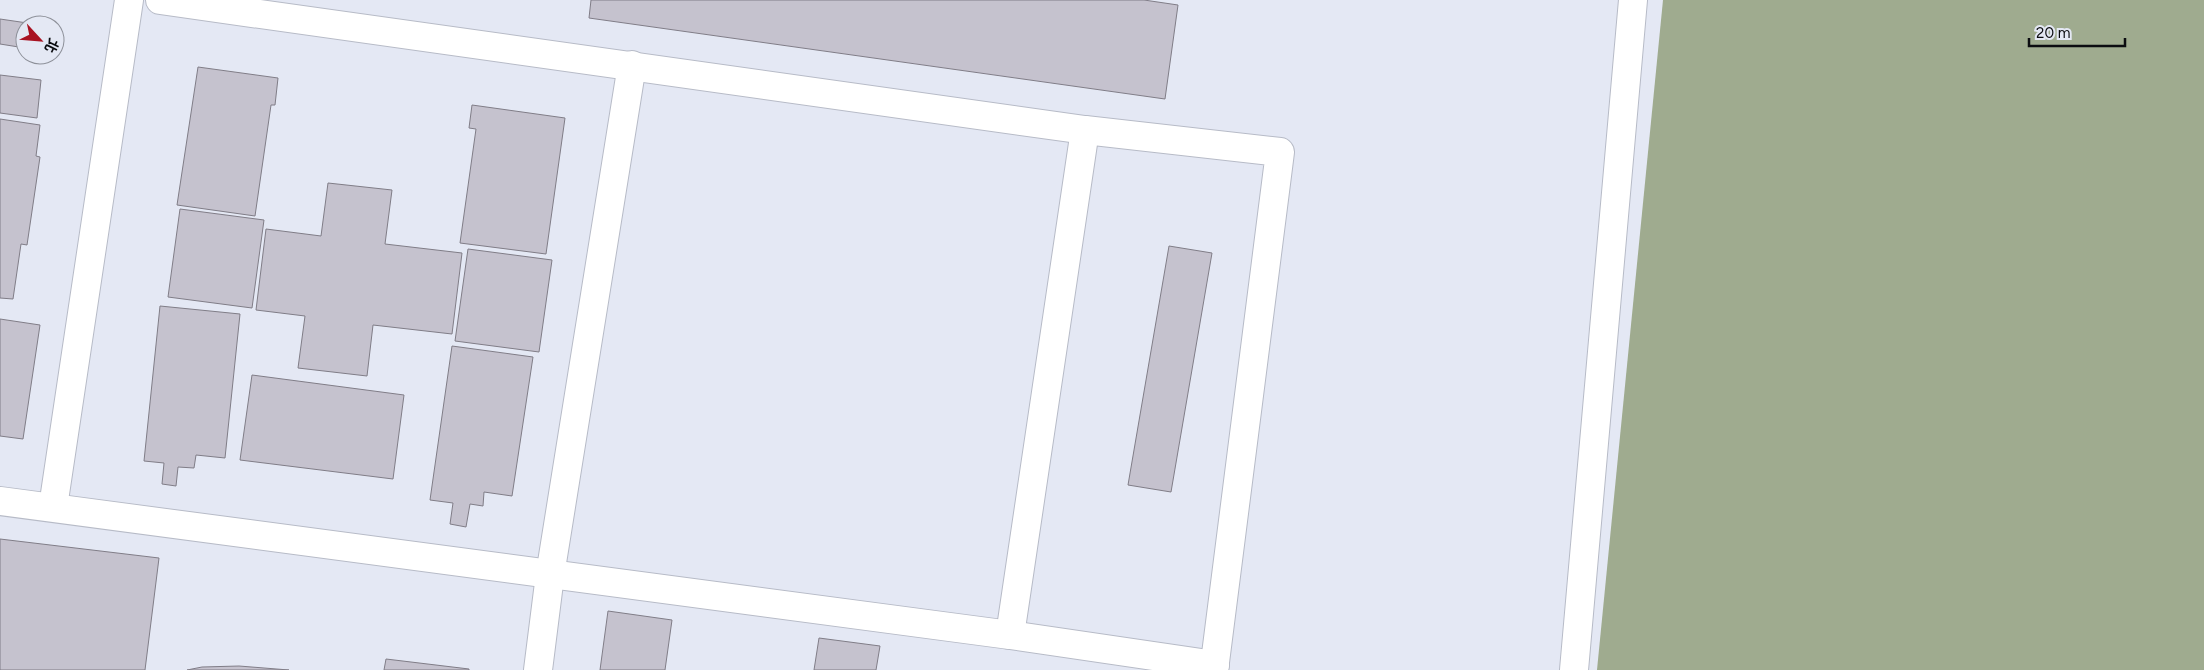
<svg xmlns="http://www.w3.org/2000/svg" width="2204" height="670" font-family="Figtree,'Noto Sans TC',sans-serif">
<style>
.forest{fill:#9fab8f}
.building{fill:#c5c2ce;stroke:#807d87}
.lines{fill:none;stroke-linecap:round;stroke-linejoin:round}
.minor-casing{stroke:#b7bbc7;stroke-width:30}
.minor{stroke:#fff;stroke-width:28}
</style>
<rect width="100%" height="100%" fill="#e4e8f4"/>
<path class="forest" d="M 1663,0 L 2204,0 L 2204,670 L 1597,670 Z"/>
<g class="building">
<path d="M 591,0 L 1144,0 L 1178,5 L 1165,99 L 589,18 Z"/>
<path d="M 0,19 L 41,25 L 25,25 L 25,48 L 0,44 Z"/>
<path d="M 198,67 L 278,78 L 275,105 L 271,105 L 255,216 L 177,205 Z"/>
<path d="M 0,75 L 41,80 L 37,118 L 0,113 Z"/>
<path d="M 472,105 L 565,118 L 546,254 L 460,243 L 476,129 L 469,128 Z"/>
<path d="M 0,119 L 40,125 L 36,156 L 40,157 L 27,245 L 21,244 L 13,299 L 0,298 Z"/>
<path d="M 328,183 L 392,190 L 385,244 L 462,253 L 452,334 L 373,325 L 367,376 L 298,368 L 305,316 L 256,310 L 266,229 L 321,236 Z"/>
<path d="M 180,209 L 264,220 L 252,308 L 168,297 Z"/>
<path d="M 1169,246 L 1212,253 L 1171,492 L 1128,485 Z"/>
<path d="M 468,249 L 552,260 L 539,352 L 455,341 Z"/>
<path d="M 160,306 L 240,314 L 225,458 L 196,455 L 194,468 L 178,467 L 176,486 L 162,484 L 164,463 L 144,461 Z"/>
<path d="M 0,319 L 40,325 L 23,439 L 0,436 Z"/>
<path d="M 452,346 L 533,357 L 512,496 L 484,492 L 483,506 L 470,504 L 466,527 L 450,524 L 453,503 L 430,500 Z"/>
<path d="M 252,375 L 404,395 L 393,479 L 240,460 Z"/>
<path d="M 0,539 L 159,558 L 145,670 L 0,670 Z"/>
<path d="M 608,611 L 672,620 L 665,670 L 600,670 Z"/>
<path d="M 819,638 L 880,646 L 876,670 L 814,670 Z"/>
<path d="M 386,659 L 469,669 L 469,670 L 384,670 Z"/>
<path d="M 239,666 L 289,670 L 187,670 L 202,667 Z"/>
</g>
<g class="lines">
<defs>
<g id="minor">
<path d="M 160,0 L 1085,130 L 1280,152 L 1214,670"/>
<path d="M 0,501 L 1010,635 L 1085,130"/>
<path d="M 53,507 L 129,0"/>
<path d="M 1010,635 L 1215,665"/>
<path d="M 538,670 L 550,575 L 632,65"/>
<path d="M 1574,670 L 1633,0"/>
</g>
</defs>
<use href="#minor" class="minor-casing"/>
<use href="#minor" class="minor"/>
</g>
<g transform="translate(40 40) rotate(116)"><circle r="24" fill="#e4e8f4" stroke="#8d9099"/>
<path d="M0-4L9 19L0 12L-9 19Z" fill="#a81222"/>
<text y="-8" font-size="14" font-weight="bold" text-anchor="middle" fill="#0b0c10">北</text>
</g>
<path d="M2029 38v8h96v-8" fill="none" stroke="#0b0c10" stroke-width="2.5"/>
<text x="2036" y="38" font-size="15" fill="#0b0c10" stroke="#e4e8f4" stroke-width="4" paint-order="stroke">20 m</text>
</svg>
